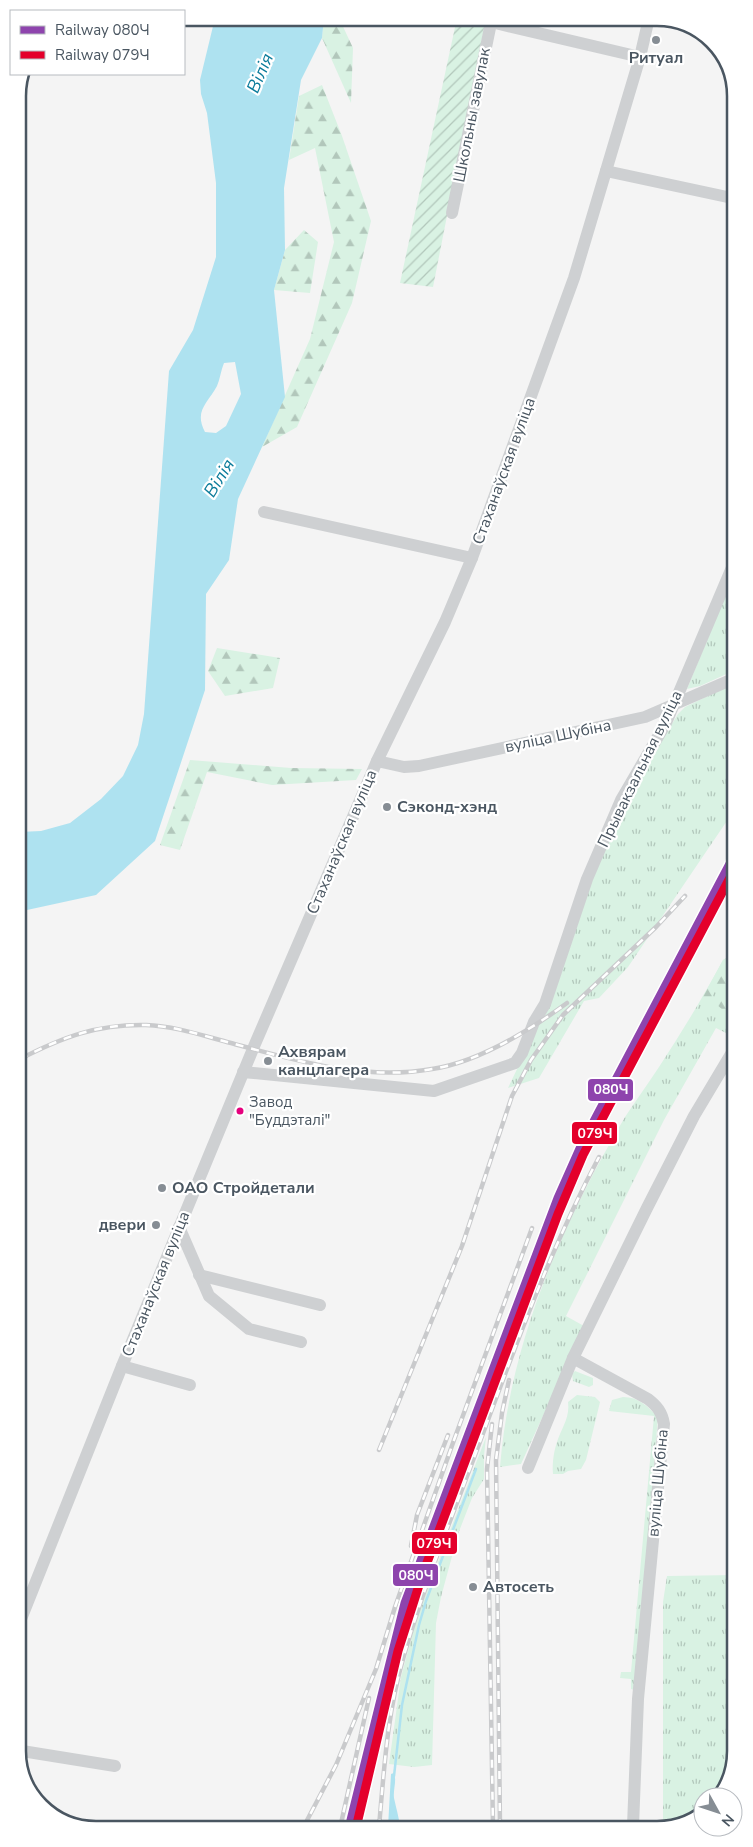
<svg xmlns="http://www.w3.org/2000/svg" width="753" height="1847" font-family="'Nunito Sans',sans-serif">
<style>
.grass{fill:url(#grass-tufts)}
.forest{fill:url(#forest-firs)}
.garden{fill:url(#garden-furrows)}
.water{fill:#aee2f0;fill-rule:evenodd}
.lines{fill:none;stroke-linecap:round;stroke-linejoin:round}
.stream{stroke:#aee2f0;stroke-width:2.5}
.minor{stroke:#ced0d2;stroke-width:12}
.rail-casing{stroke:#c9cacc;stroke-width:4.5}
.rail{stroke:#fff;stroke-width:2.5;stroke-dasharray:8;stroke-linecap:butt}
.rail-1-casing{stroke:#fff;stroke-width:12}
.rail-2-casing{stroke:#fff;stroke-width:12}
.rail-1{stroke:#8e44ad;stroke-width:9}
.rail-2{stroke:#e4002b;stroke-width:9}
.poi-dot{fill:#868d94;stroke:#fff;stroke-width:2}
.bus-dot{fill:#e5007d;stroke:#fff;stroke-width:2}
.labels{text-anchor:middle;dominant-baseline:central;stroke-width:4.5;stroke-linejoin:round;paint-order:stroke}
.bus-label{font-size:15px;fill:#4a5661;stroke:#fff;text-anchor:start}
.poi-label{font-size:16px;font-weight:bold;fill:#4a5661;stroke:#fff;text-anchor:start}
.street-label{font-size:16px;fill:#4a5661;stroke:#fff}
.water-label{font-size:18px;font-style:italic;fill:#0c7c9b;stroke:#fff}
.rim{fill:none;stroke:#4a5661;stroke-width:2.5}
.line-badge{stroke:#fff;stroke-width:2}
.badge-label{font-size:14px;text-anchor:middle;font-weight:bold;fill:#fff}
</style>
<defs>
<pattern id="grass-tufts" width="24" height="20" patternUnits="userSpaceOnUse" patternTransform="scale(1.25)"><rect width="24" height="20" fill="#d9f2e3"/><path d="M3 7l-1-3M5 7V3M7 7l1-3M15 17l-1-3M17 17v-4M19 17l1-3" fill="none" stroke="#b2c7bb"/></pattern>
<pattern id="forest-firs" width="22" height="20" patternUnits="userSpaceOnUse" patternTransform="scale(1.25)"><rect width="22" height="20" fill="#d9f2e3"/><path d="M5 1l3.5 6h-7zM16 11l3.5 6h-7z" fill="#b2c7bb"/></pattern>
<pattern id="garden-furrows" width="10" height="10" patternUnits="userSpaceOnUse" patternTransform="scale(1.25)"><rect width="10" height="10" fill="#d9f2e3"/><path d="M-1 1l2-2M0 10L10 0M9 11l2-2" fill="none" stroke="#b2c7bb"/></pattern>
</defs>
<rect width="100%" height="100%" fill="#f4f4f4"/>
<g class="grass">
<path d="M 731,588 L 733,588 L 733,671 L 700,686 L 687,689 L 727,591 Z"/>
<path d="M 733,684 L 733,812 L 628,967 L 599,998 L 584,1001 L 539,1078 L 508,1088 L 527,1048 L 593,877 L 625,800 L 678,714 L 685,707 Z"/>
<path d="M 728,957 L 734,959 L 734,1037 L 716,1028 L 664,1120 L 566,1316 L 584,1326 L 521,1464 L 500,1467 C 510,1342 562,1224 625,1117 C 636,1100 648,1084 659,1067 C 682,1032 703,997 723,960 Z"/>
<path d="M 575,1371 L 593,1378 L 593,1385 L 589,1387 L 573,1381 L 572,1374 Z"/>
<path d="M 577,1395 L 595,1397 L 600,1402 L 586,1460 L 581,1469 L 568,1471 L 563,1474 L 553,1474 C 552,1462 554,1450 558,1439 C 563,1426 570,1416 568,1402 Z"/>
<path d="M 623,1397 C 639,1397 647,1406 658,1417 L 635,1690 L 631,1689 L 631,1679 L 620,1678 L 621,1672 L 631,1672 L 654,1416 L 609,1411 L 612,1400 Z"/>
<path d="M 486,1437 L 484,1456 L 484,1479 L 472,1498 L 458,1534 L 441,1597 L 436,1623 L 432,1765 L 414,1767 L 389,1764 L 401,1677 L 418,1614 Z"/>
<path d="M 735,1575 L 735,1751 L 720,1797 L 703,1797 L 703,1810 L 682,1825 L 663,1826 L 663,1602 L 667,1576 Z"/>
</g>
<g class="forest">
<path d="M 324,18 L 339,18 L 353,48 L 351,103 L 322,38 Z"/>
<path d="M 322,85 L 342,136 L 371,221 L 352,303 L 297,427 L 262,447 L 310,339 L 334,242 L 315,148 L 289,160 L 299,96 Z"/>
<path d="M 304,230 L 318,242 L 310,293 L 274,290 L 285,250 Z"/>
<path d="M 217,648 L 280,658 L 273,688 L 225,696 L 208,671 Z"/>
<path d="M 190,760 L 291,768 L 362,769 L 356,780 L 272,785 L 207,772 L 180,850 L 160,845 Z"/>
<path d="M 725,959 L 728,960 C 730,969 725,975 729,983 L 734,982 L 734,988 L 731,991 L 734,994 L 734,1005 L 723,1010 L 716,1004 L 719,991 L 716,988 C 709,993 714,1003 706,1008 L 703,1007 L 703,997 L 723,960 Z"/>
</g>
<path class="garden" d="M 457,18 L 486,18 L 433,287 L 400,283 Z"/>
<g class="water">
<path d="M 215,18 L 324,18 L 322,38 L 301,80 L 284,188 L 285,250 L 274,290 L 285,397 L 238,499 L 229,560 L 206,594 L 205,690 L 155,841 L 96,895 L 27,910 L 20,908 L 19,832 L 41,831 L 70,823 L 101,799 L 123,776 L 138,745 L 144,714 L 169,371 L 193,330 L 216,257 L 216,183 L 207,113 L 201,94 L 200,80 ZM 235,362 L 241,394 L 226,426 L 216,433 L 205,432 C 194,411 207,404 217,386 C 220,379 221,370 224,363 Z"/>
<path d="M 394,1773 C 397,1781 393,1789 394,1798 C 396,1808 399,1817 400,1827 L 388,1827 L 391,1774 Z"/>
</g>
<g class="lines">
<path class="stream" d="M 394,1776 L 402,1705 L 419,1625 L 426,1601 L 476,1469"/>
<g class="minor">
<path d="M 491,22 L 640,57"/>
<path d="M 606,171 L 732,198"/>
<path d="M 452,213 L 492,18"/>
<path d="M 264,512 L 472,558"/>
<path d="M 377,761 L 404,767 L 419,766 L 645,717 L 733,679"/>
<path d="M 243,1072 L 434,1091 L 515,1063 L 522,1053 L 534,1022 L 545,1004 L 587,879 L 621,800 L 666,723 L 733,565"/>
<path d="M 179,1227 L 209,1296 L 249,1329 L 301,1342"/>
<path d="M 199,1275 L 320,1305"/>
<path d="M 573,1358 L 648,1399 C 657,1406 662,1412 664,1424 L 638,1699 L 633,1826"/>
<path d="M 122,1366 L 190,1385"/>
<path d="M 528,1468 L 573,1358 L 647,1208 L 694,1116 L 734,1049"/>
<path d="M 21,1619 L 122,1366 L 255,1044 L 377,761 L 445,622 L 472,558 L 574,278 L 640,57 L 649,18"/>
<path d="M 22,1751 L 115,1766"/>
</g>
<defs>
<g id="rail">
<path d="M 20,1059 C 63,1037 97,1024 146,1025 C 175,1026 204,1036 231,1043 C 297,1061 364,1081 432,1069 C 479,1062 530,1030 567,1003"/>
<path d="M 492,1424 L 487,1469 L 493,1827"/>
<path d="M 379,1450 L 462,1246 L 512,1096 L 531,1060 L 563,1015 L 656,927 L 685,896"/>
<path d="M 411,1546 L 417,1515 L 448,1435"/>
<path d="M 379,1827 C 384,1771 387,1714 403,1659 C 425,1581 457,1505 485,1428 C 519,1336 553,1244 599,1157"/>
<path d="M 500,1827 L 496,1460 L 502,1413 L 509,1380"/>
<path d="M 303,1828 L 336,1765 L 376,1669 L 395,1607 L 454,1440 L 532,1228"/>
<path d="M 340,1828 L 369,1698"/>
</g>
</defs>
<use href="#rail" class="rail-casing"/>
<use href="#rail" class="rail"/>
<defs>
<path id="rail-1" d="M 349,1828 L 405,1603 L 558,1198 L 582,1144 L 733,858"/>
<path id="rail-2" d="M 356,1828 L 398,1651 L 422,1576 L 558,1214 L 583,1155 L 733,872"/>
</defs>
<use href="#rail-1" class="rail-1-casing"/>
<use href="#rail-2" class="rail-2-casing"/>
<use href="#rail-1" class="rail-1"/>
<use href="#rail-2" class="rail-2"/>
</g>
<g class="poi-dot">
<circle cx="656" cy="40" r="5"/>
<circle cx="387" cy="807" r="5"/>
<circle cx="268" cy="1061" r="5"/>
<circle cx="162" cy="1188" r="5"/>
<circle cx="156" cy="1225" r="5"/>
<circle cx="473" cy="1587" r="5"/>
</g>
<circle class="bus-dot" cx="240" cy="1111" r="4.5"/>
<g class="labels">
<g class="bus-label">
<text x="249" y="1102">Завод<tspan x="249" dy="18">"Буддэталі"</tspan></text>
</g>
<g class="poi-label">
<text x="656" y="58" text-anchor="middle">Ритуал</text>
<text x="397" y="807">Сэконд-хэнд</text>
<text x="278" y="1052">Ахвярам<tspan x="278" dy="18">канцлагера</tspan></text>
<text x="172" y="1188">ОАО Стройдетали</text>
<text x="146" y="1225" text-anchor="end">двери</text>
<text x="483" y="1587">Автосеть</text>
</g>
<g class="street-label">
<text transform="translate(472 115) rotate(-79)">Школьны завулак</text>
<text transform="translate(504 471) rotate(-70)">Стаханаўская вуліца</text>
<text transform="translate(558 736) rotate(-12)">вуліца Шубіна</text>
<text transform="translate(640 769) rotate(-64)">Прывакзальная вуліца</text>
<text transform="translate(342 842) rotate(-67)">Стаханаўская вуліца</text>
<text transform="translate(156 1284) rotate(-68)">Стаханаўская вуліца</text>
<text transform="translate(658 1483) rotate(-85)">вуліца Шубіна</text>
</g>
<g class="water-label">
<text transform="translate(260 73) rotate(-67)">Вілія</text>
<text transform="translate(219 478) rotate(-58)">Вілія</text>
</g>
</g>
<path d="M0 0H753V1847H0ZM96 26H657A70 70 0 0 1 727 96V1751A70 70 0 0 1 657 1821H96A70 70 0 0 1 26 1751V96A70 70 0 0 1 96 26Z" fill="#fff" fill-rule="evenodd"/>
<path class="rim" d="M96 26H657A70 70 0 0 1 727 96V1751A70 70 0 0 1 657 1821H96A70 70 0 0 1 26 1751V96A70 70 0 0 1 96 26Z"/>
<g class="line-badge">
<rect x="587" y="1078" width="47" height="24" rx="5" fill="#8e44ad"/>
<rect x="571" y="1121" width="47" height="24" rx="5" fill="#e4002b"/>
<rect x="411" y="1531" width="47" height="24" rx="5" fill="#e4002b"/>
<rect x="392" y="1563" width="47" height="24" rx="5" fill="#8e44ad"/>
</g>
<g class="badge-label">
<text x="611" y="1094">080Ч</text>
<text x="595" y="1138">079Ч</text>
<text x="434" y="1548">079Ч</text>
<text x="416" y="1580">080Ч</text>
</g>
<rect x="10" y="10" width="175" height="65" fill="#ffffff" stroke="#b7bbc0"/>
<rect x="20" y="26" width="25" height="8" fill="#8e44ad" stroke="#b7bbc0"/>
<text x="55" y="35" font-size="15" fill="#4a5661">Railway 080Ч</text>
<rect x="20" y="51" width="25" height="8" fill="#e4002b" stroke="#b7bbc0"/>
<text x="55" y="60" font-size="15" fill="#4a5661">Railway 079Ч</text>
<g transform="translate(718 1812) rotate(130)"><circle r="24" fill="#ffffff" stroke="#b7bbc0"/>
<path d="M0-4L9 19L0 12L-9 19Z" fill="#868d94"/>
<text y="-8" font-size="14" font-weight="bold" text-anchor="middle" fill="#4a5661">N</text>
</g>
</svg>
